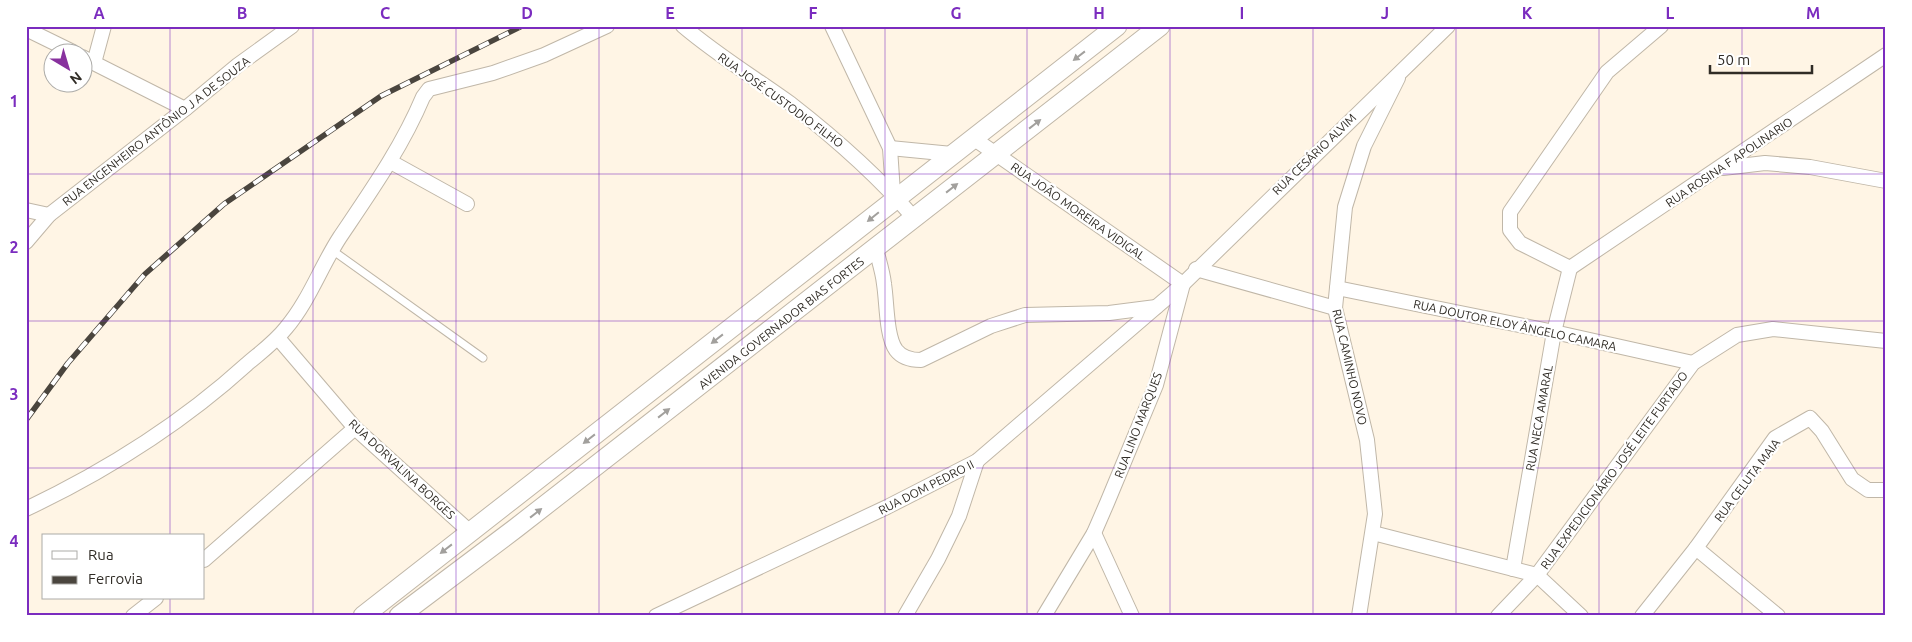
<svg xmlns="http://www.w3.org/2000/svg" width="1912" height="642" font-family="Ubuntu,sans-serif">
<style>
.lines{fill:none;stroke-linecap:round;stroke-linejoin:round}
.service-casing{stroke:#c0b7a8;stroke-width:9}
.minor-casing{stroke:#c0b7a8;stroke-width:16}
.secondary-casing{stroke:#c0b7a8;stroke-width:21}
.service{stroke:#fff;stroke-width:7}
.minor{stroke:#fff;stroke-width:14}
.secondary{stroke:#fff;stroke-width:19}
.rail-casing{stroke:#4a453e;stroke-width:5.5}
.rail{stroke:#fff;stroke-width:4;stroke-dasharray:11;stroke-linecap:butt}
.oneway{fill:#a2a09d}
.grid{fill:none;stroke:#7b2cbf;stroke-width:1;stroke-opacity:0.55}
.labels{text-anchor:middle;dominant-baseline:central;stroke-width:4.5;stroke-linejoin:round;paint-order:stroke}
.street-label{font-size:12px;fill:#302c26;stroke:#fff}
.neatline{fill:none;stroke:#7b2cbf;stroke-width:2}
.grid-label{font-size:16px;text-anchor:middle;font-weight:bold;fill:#7b2cbf}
</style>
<rect width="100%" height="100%" fill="#fff5e5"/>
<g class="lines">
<defs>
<path id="service" d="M 332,250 L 483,358"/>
<g id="minor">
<path d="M 683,26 C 717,55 755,78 791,104 C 836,139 877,175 914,218"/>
<path d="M 832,26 L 890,148 L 893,193"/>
<path d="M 26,29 L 73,52"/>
<path d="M 82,57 L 185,109"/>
<path d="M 94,63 L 104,26"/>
<path d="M 973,138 L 1183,284"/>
<path d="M 890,148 L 952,154"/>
<path d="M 391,162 L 467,204"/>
<path d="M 1723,168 L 1765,163 L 1810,167 L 1886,181"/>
<path d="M 26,210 L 49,215"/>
<path d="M 26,242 L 49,215 L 185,109 L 238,65 L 292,26"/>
<path d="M 876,249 C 879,261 883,273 884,284 C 887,302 886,336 896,350 C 902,358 912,360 921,360 L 991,326 L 1025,315 L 1109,313 L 1156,307"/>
<path d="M 1570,268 L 1886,55"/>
<path d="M 1570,268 L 1520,243 L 1510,230 L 1510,212 L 1607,72 L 1661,26"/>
<path d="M 1196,269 L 1335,308"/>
<path d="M 1337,288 L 1554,332 L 1693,363"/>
<path d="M 278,338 L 355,428 L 469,531"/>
<path d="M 26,509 C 106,471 182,423 247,364 C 261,352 275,342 286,328 C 309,301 321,266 340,237 C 371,191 402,147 423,97 L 429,89 L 493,73 L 544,55 L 607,26"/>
<path d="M 1094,533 L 1132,616"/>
<path d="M 1373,533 L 1537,575 L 1581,616"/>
<path d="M 1696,548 L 1778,616"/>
<path d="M 204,560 L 355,428"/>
<path d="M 1513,569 L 1554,332 L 1570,268"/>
<path d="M 133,616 L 156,598"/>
<path d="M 656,616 L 887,507 L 977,461 L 1183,284 L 1448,26"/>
<path d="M 905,616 L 938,559 L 959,516 L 977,461"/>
<path d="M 1044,616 L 1094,533 L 1107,503 L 1156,385 L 1183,284"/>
<path d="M 1359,616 L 1375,514 L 1367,440 L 1335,308 L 1345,207 L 1364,146 L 1398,78"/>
<path d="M 1498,616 L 1537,575 L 1693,363 L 1737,335 L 1773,329 L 1886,341"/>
<path d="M 1642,616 L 1696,548 L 1775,438 L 1810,418 L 1822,431 L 1852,479 L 1868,490 L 1886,490"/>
</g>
<g id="secondary">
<path d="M 363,616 L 1117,26"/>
<path d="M 399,616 L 516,528 L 1160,26"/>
</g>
</defs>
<use href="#service" class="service-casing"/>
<use href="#minor" class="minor-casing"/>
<use href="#secondary" class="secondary-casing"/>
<use href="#service" class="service"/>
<use href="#minor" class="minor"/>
<use href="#secondary" class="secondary"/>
<defs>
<path id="rail" d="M 26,420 L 68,363 L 145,274 L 224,204 L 381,96 L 522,26"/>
</defs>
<use href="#rail" class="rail-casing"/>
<use href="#rail" class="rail"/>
</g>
<defs><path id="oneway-solid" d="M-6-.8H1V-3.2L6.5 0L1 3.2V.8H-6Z" transform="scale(1.25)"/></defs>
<g class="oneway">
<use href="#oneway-solid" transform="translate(1079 56) rotate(142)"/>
<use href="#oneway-solid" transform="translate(1035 124) rotate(-38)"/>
<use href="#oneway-solid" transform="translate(952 188) rotate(-38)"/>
<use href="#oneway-solid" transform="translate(873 217) rotate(141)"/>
<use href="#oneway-solid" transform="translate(717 339) rotate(142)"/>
<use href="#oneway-solid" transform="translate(664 413) rotate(-38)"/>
<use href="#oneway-solid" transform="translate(589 439) rotate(142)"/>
<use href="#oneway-solid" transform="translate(536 513) rotate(-38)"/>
<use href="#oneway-solid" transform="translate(446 549) rotate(142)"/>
</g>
<path class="grid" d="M 170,26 L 170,536M 313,26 L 313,616M 456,26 L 456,616M 599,26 L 599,616M 742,26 L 742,616M 885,26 L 885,616M 1027,26 L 1027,616M 1170,26 L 1170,616M 1313,26 L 1313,616M 1456,26 L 1456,616M 1599,26 L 1599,616M 1742,26 L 1742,616M 26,174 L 1886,174M 26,321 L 1886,321M 26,468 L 1886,468M 170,598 L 170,616"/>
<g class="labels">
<g class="street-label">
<text transform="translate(781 100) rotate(36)">RUA JOSÉ CUSTODIO FILHO</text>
<text transform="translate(156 131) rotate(-38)">RUA ENGENHEIRO ANTÔNIO J A DE SOUZA</text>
<text transform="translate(1314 154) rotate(-44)">RUA CESÁRIO ALVIM</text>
<text transform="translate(1729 162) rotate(-34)">RUA ROSINA F APOLINARIO</text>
<text transform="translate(1078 211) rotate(35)">RUA JOÃO MOREIRA VIDIGAL</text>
<text transform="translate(781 323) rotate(-38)">AVENIDA GOVERNADOR BIAS FORTES</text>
<text transform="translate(1515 325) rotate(12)">RUA DOUTOR ELOY ÂNGELO CAMARA</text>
<text transform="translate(1350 367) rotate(77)">RUA CAMINHO NOVO</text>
<text transform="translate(1539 418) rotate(-80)">RUA NECA AMARAL</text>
<text transform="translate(1138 425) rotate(-69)">RUA LINO MARQUES</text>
<text transform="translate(402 469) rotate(43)">RUA DORVALINA BORGES</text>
<text transform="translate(1614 470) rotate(-54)">RUA EXPEDICIONÁRIO JOSÉ LEITE FURTADO</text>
<text transform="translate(1747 480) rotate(-53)">RUA CELUTA MAIA</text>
<text transform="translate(926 487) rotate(-27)">RUA DOM PEDRO II</text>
</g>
</g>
<rect width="1912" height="642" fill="none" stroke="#ffffff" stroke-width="55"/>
<rect x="42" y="534" width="162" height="65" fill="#ffffff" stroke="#acaba8"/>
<rect x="52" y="551" width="25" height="8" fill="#ffffff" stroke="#acaba8"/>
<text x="88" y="560" font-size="15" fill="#302c26">Rua</text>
<rect x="52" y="576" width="25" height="8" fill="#4a453e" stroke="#acaba8"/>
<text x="88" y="584" font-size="15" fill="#302c26">Ferrovia</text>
<g transform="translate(68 68) rotate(142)"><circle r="24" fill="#ffffff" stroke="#acaba8"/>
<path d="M0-4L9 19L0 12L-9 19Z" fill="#88319e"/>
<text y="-8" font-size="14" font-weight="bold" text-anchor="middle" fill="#302c26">N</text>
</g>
<path d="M1710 65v8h102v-8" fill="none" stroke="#302c26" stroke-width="2.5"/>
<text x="1717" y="65" font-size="15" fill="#302c26" stroke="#ffffff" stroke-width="4" paint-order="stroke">50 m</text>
<rect x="28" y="28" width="1856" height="586" class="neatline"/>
<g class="grid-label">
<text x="99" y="19">A</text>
<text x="242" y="19">B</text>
<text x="385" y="19">C</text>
<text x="527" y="19">D</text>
<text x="670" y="19">E</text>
<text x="813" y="19">F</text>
<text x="956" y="19">G</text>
<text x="1099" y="19">H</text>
<text x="1242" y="19">I</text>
<text x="1385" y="19">J</text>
<text x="1527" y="19">K</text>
<text x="1670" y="19">L</text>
<text x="1813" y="19">M</text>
<text x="14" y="107">1</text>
<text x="14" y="253">2</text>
<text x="14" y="400">3</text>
<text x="14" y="547">4</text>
</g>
</svg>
